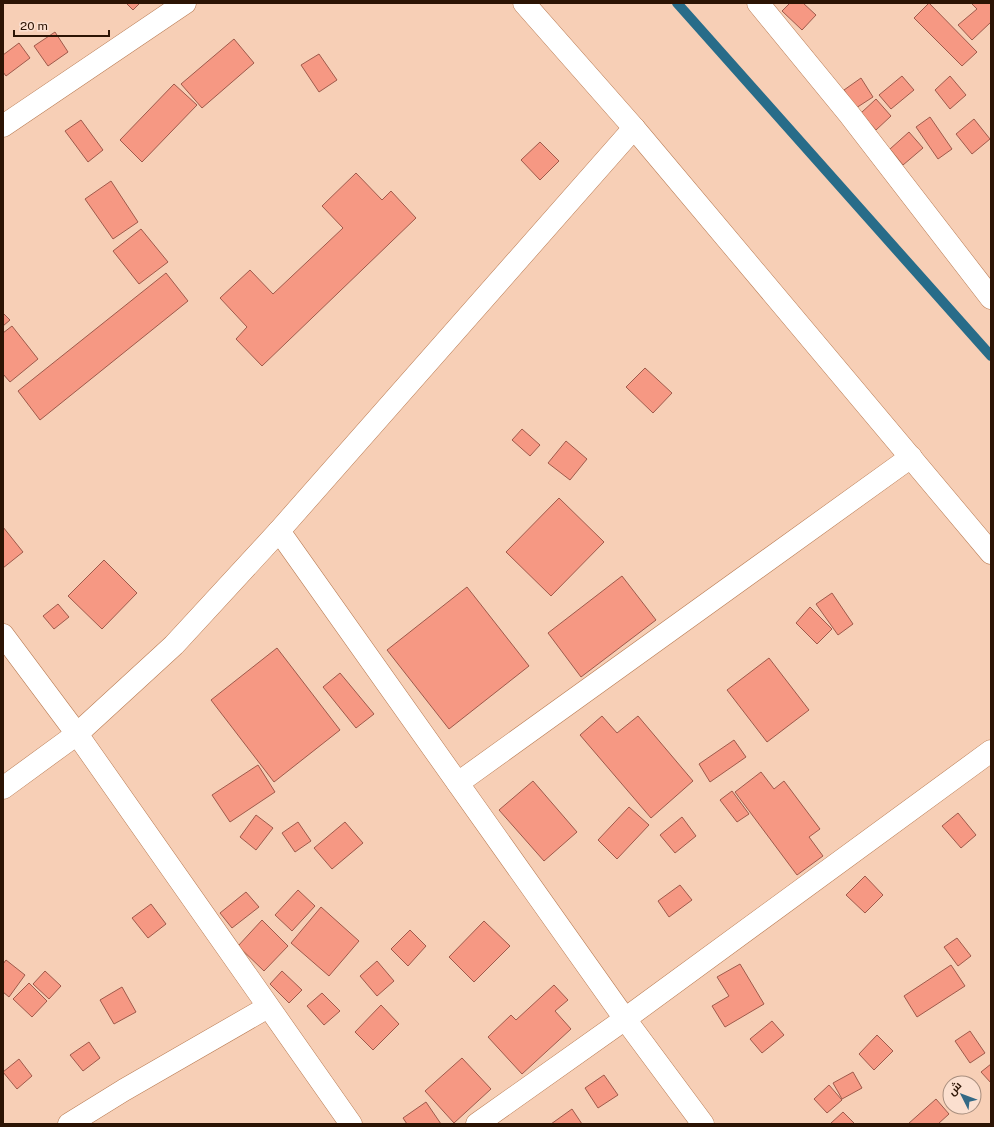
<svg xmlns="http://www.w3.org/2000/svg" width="994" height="1127" font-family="'Public Sans',Cairo,sans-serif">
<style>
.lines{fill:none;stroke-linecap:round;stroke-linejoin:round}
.stream{stroke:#286c89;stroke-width:10}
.building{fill:#f69883;stroke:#9f5a4b}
.street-casing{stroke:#b97c54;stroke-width:23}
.street{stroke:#fff;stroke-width:22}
</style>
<rect width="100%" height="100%" fill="#f7cfb6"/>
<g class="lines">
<path class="stream" d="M 677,3 L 991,356"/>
</g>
<g class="building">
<path d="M 126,3 L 140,3 L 133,10 Z"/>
<path d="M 790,3 L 803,3 L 816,15 L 802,30 L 782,11 Z"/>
<path d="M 929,3 L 977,52 L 962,66 L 914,18 Z"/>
<path d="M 971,3 L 991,3 L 991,22 L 972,40 L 958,25 L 977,9 Z"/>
<path d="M 55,32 L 68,52 L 48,66 L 34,46 Z"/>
<path d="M 234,39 L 254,63 L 202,108 L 181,84 Z"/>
<path d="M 19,43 L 30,58 L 6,76 L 3,72 L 3,55 Z"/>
<path d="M 319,54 L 337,80 L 319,92 L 301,65 Z"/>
<path d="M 902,76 L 914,90 L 891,109 L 879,95 Z"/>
<path d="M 950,76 L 966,95 L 950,109 L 935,90 Z"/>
<path d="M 861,78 L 873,97 L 856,108 L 844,90 Z"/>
<path d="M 174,84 L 197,105 L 142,162 L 120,140 Z"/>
<path d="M 876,99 L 891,116 L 876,130 L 861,113 Z"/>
<path d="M 930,117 L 952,149 L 938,159 L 916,127 Z"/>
<path d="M 974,119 L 990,139 L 972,154 L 956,134 Z"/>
<path d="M 81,120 L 103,150 L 88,162 L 65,131 Z"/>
<path d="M 909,132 L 923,148 L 903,165 L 890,149 Z"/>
<path d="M 540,142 L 559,161 L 540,180 L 521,160 Z"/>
<path d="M 356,173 L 382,200 L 391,191 L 416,218 L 262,366 L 236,339 L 247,327 L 220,298 L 250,270 L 273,294 L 343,228 L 322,206 Z"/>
<path d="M 111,181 L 138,222 L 113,239 L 85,199 Z"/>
<path d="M 141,229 L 168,262 L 139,284 L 113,251 Z"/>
<path d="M 166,273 L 188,301 L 40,420 L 18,391 Z"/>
<path d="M 3,313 L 10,320 L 3,326 Z"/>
<path d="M 12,326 L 38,359 L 10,382 L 3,374 L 3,333 Z"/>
<path d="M 645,368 L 672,393 L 653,413 L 626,387 Z"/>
<path d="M 522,429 L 540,445 L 530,456 L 512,440 Z"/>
<path d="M 566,441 L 587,459 L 570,480 L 548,463 Z"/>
<path d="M 559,498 L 604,542 L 551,596 L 506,552 Z"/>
<path d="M 3,527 L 23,552 L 3,568 Z"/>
<path d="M 104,560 L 137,593 L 102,629 L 68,596 Z"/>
<path d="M 622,576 L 656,620 L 581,677 L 548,633 Z"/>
<path d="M 467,587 L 529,666 L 449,729 L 387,650 Z"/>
<path d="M 832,593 L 853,624 L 838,635 L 816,604 Z"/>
<path d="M 58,604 L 69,617 L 54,629 L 43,616 Z"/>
<path d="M 810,607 L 832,629 L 817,644 L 796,623 Z"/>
<path d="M 277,648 L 340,730 L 274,782 L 211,700 Z"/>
<path d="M 769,658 L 809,710 L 767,742 L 727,690 Z"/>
<path d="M 340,673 L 374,714 L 356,728 L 323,687 Z"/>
<path d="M 602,716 L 617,733 L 638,716 L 693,781 L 651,818 L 580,735 Z"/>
<path d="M 734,740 L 746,757 L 710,782 L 699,764 Z"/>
<path d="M 258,765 L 275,792 L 230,822 L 212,795 Z"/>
<path d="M 761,772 L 774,789 L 784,781 L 820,829 L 809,837 L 823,856 L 797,875 L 735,792 Z"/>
<path d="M 533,781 L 577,832 L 544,861 L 499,810 Z"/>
<path d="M 732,791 L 749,814 L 737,822 L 720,800 Z"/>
<path d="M 629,807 L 649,825 L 617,859 L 598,840 Z"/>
<path d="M 958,813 L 976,835 L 961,848 L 942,826 Z"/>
<path d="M 256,815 L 273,828 L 256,850 L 240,837 Z"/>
<path d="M 682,817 L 696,836 L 675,853 L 660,835 Z"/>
<path d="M 298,822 L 311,841 L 295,852 L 282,833 Z"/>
<path d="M 345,822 L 363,843 L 332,869 L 314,848 Z"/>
<path d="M 865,876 L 883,895 L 865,913 L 846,895 Z"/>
<path d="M 680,885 L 692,900 L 669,917 L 658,901 Z"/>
<path d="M 298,890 L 315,906 L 292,931 L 275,915 Z"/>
<path d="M 246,892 L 259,907 L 232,928 L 220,913 Z"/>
<path d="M 151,904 L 166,924 L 148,938 L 132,918 Z"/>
<path d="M 321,907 L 359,941 L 329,976 L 291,943 Z"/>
<path d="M 262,920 L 288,946 L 264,971 L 238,946 Z"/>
<path d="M 484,921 L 510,946 L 474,982 L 449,957 Z"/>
<path d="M 410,930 L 426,946 L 408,966 L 391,949 Z"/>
<path d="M 957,938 L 971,956 L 958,966 L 944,947 Z"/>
<path d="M 6,960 L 25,975 L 9,997 L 3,992 L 3,964 Z"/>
<path d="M 377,961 L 394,981 L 377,996 L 360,976 Z"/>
<path d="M 740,964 L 764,1004 L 725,1027 L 712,1006 L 729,996 L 717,977 Z"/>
<path d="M 951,965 L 965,986 L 917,1017 L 904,996 Z"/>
<path d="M 45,971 L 61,986 L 49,999 L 33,984 Z"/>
<path d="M 282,971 L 302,990 L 289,1003 L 270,984 Z"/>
<path d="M 29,983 L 47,1001 L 32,1017 L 13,999 Z"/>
<path d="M 554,985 L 568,1000 L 555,1011 L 571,1029 L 522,1074 L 488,1037 L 511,1015 L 516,1020 Z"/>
<path d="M 122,987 L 136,1012 L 114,1024 L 100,1000 Z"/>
<path d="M 322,993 L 340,1011 L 324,1025 L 307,1006 Z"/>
<path d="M 381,1005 L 399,1024 L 373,1050 L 355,1032 Z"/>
<path d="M 772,1021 L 784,1035 L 762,1053 L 750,1039 Z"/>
<path d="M 970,1031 L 985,1053 L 970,1063 L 955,1041 Z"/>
<path d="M 877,1035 L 893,1051 L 874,1070 L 859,1054 Z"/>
<path d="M 89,1042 L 100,1058 L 83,1071 L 70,1055 Z"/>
<path d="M 462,1058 L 491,1089 L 454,1123 L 425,1091 Z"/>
<path d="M 19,1059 L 32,1076 L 17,1089 L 3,1072 Z"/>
<path d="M 991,1064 L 991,1083 L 981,1072 Z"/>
<path d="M 853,1072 L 862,1088 L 842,1099 L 833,1083 Z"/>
<path d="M 604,1075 L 618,1095 L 598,1108 L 585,1088 Z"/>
<path d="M 829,1085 L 842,1100 L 827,1113 L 814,1099 Z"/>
<path d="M 936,1099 L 949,1114 L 938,1124 L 908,1124 Z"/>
<path d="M 426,1102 L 441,1124 L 407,1124 L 403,1118 Z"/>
<path d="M 572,1109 L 582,1124 L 551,1124 Z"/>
<path d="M 843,1112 L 855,1124 L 830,1124 Z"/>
</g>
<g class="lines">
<defs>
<g id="street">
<path d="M 524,3 L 634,128 L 991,553"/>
<path d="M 758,3 L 849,114 L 991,298"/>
<path d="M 3,126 L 185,3"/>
<path d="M 279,531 L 625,1019 L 703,1124"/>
<path d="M 3,635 L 77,734 L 351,1124"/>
<path d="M 458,783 L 911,457"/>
<path d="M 3,788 L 77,734 L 174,645 L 279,531 L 634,128"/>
<path d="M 69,1124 L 124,1090 L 268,1007"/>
<path d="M 477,1124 L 625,1019 L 991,751"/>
</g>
</defs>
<use href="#street" class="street-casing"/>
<use href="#street" class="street"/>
</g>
<rect width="994" height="1127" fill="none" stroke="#2c1404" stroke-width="8"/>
<g transform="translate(962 1095) rotate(312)"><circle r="19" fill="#fbdfcf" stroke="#a88e7e"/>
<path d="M0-3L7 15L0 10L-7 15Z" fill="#346985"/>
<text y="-6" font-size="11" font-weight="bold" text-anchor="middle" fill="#2c1404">ش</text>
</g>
<path d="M14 30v6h95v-6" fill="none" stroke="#2c1404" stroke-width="2"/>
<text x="20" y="30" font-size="12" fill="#2c1404" stroke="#fbdfcf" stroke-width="3" paint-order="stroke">20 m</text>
</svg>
